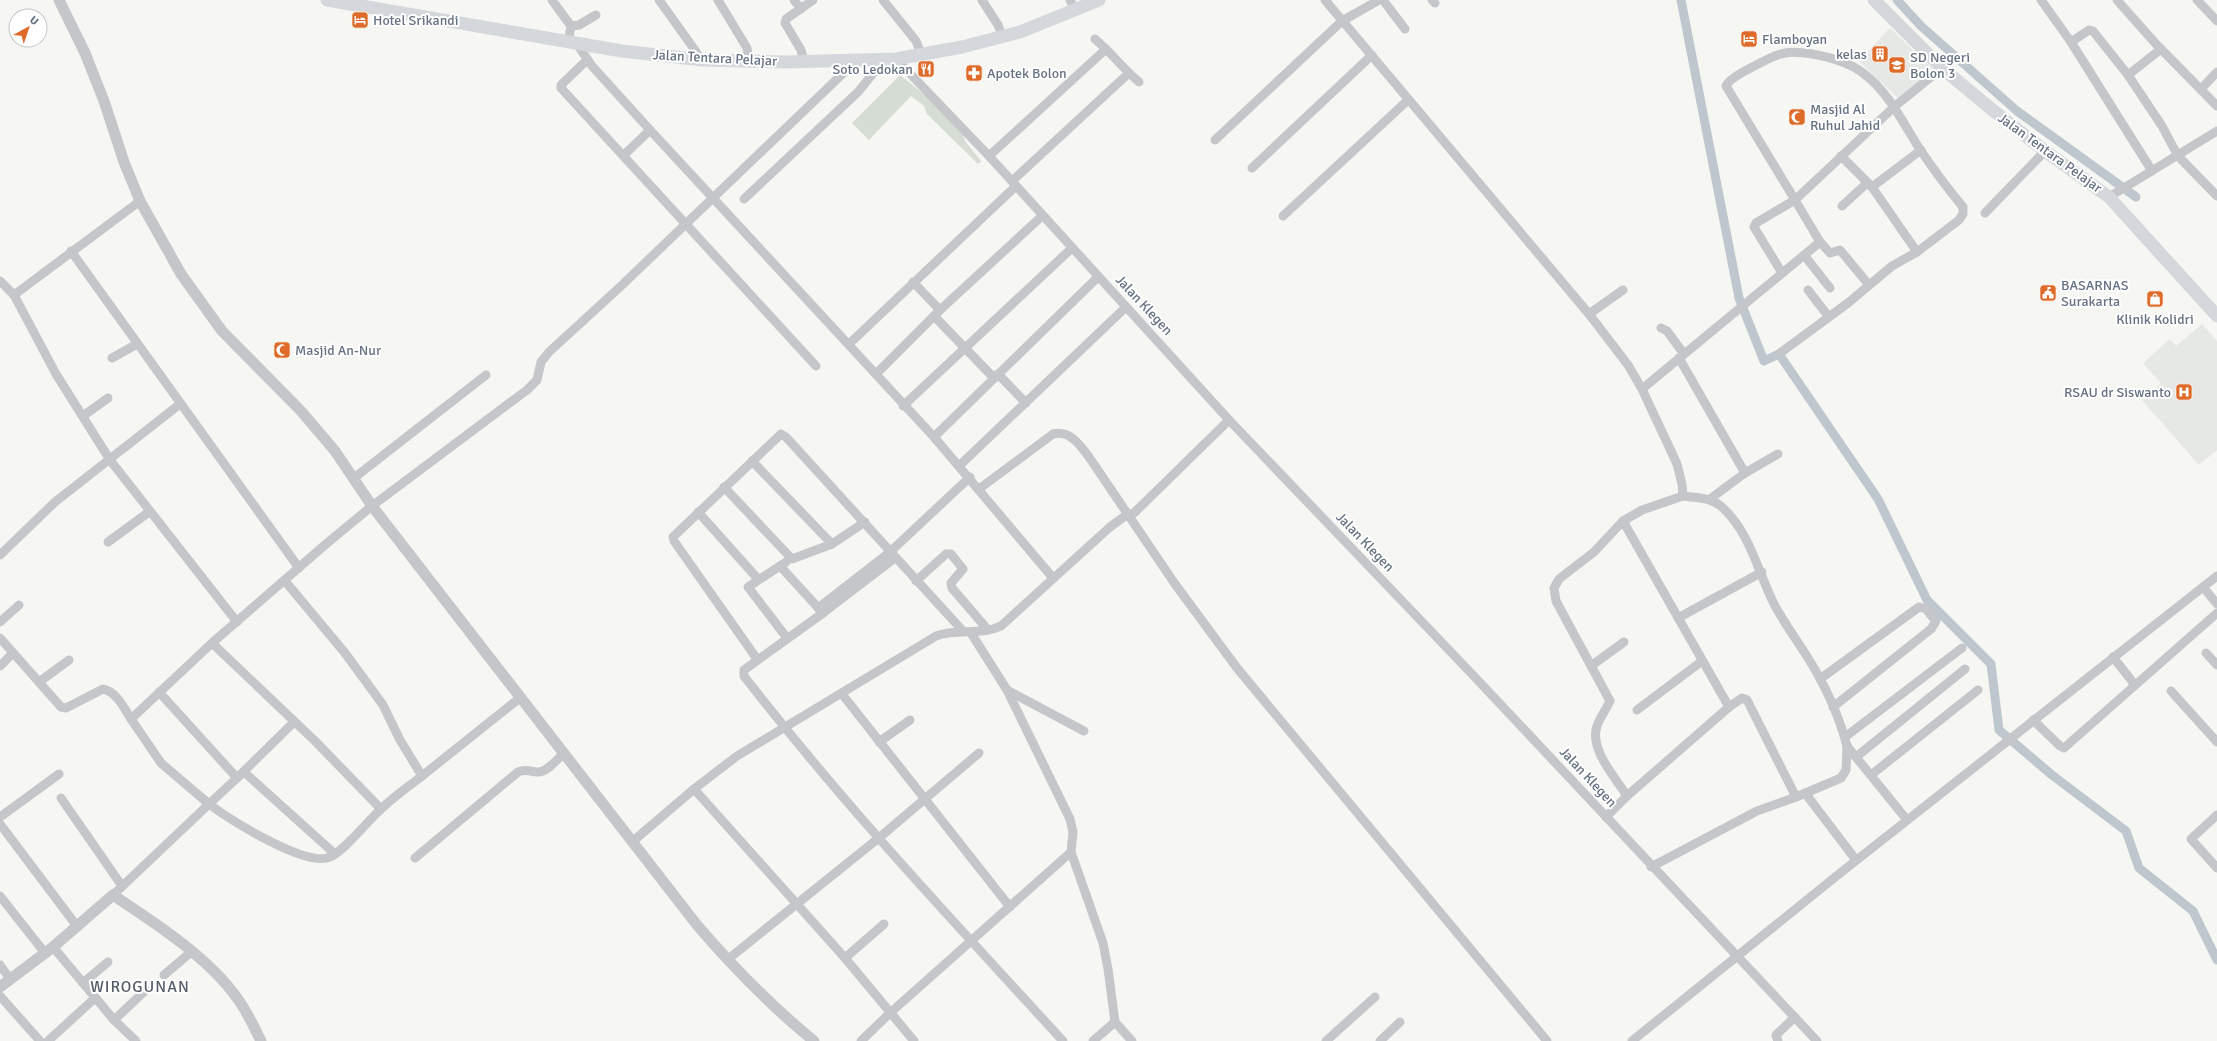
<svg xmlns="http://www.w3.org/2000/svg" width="2217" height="1041" font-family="Signika,sans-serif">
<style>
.built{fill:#e6e8e6}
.green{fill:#d6ddd4}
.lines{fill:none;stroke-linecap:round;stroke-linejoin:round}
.canal{stroke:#bfc7ce;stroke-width:9}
.minor{stroke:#c4c6ca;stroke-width:9}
.tertiary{stroke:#c4c6ca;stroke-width:11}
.secondary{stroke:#d4d8dc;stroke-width:13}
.labels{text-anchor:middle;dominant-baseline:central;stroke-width:4;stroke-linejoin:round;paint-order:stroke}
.poi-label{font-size:14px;fill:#667283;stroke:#fff;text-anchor:start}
.street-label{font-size:14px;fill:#667283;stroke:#fff}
.quarter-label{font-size:16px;letter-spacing:1px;fill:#535c68;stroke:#fff}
</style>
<rect width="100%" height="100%" fill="#f6f6f3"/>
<g class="built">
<path d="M 1890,28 L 1934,70 L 1899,99 L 1859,61 Z"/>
<path d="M 2202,324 L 2217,341 L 2217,450 L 2199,465 L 2142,400 L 2161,383 L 2143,363 L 2170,339 L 2176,346 Z"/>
</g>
<path class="green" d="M 900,75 L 930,99 L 963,134 L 965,141 L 981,161 L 978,164 L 927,114 L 924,106 L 911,96 L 869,140 L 852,123 Z"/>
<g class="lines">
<g class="canal">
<path d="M 1681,0 L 1739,298 L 1764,361 L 1779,354 L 1878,499 L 1927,600 L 1991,664 L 1999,730 L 2052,775 L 2126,831 L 2139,868 L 2193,911 L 2217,960"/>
<path d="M 1897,0 L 1921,26 L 2017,111 L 2136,197"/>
</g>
<g class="minor">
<path d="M 552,0 L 571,26 L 568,43"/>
<path d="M 659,0 L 702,60"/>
<path d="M 718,0 L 747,48 L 749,60"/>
<path d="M 794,0 L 801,9"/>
<path d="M 883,0 L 916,41 L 921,54"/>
<path d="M 982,0 L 998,25 L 1003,38"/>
<path d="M 1070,0 L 1075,10"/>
<path d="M 1325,0 L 1589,314 L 1628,365 L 1642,389 L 1677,464 L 1682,484 L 1683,496 L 1642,510 L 1623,521 L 1594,552 L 1559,579 L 1554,588 L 1556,601 L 1610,701 C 1606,710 1600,717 1597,726 C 1589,749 1615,777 1627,796 L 1606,817"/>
<path d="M 1383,0 L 1405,29"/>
<path d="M 1432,0 L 1435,3"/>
<path d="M 2041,0 L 2071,42 L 2152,171"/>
<path d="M 2117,0 L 2156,44 L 2217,106"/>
<path d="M 2197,0 L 2217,21"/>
<path d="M 571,26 L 579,25 L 596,15"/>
<path d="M 1095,39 L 1106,49"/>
<path d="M 2071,42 L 2089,30 L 2093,31 L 2128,75"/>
<path d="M 577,44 L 592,66 L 650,130 L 934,437 L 1053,578"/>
<path d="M 2161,49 L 2128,75 L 2162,126 L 2178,156 L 2217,196"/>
<path d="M 896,59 L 989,156 L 1229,420 L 1470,672 L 1817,1041"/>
<path d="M 587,60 L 561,85 L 561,88 L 816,366"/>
<path d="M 804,61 L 801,50 L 785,23 L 786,19 L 813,0"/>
<path d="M 1129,73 L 1139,82"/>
<path d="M 2201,89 L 2217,72"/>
<path d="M 1215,140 L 1342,21 L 1379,0"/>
<path d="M 624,155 L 650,130"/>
<path d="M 989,156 L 1106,49 L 1129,73 L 1012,181"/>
<path d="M 1841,156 L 1872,187 L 1917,252"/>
<path d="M 1252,168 L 1372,55"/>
<path d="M 1872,187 L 1921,150"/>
<path d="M 2109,197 L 2217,131"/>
<path d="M 744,199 L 858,92 L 884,60"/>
<path d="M 1842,206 L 1867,183"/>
<path d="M 1985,213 L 2045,151"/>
<path d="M 1283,216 L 1408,100"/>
<path d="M 1820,242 L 1830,253 L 1840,250 L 1869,285"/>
<path d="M 71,251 L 299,568"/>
<path d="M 1804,255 L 1830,288"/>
<path d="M 0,281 L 14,295 L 140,201"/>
<path d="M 913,282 L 940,310"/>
<path d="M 1808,290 L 1829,317"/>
<path d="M 14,295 L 56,374 L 110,460 L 237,622"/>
<path d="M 1589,314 L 1623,290"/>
<path d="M 934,316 L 994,378"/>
<path d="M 1661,328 L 1667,331 L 1684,354"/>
<path d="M 849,344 L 1016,186"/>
<path d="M 1780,353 L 1848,303 L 1892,266 L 1917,252 L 1959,220 L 1963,214 L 1963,207 C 1948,189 1934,170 1921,151 C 1904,125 1889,92 1863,73 C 1850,63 1829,57 1812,54 C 1794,51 1783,51 1766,60 C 1757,65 1729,77 1726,86 L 1795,200 L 1756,223 L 1754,227 L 1782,273"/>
<path d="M 112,358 L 137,344"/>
<path d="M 1679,358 L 1745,473 L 1710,499"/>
<path d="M 876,374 L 940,310 L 1042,216"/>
<path d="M 998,374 L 1026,403"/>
<path d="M 1642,389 L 1820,242 L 1795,200 L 1894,107 L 1942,68"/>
<path d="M 903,406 L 1072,248"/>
<path d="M 83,416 L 108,398"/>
<path d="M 934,437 L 1098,277"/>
<path d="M 959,466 L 1126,307"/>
<path d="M 1745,473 L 1778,454"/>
<path d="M 354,478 L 486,375"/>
<path d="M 724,487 L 792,559 L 832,544 L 752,461"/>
<path d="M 979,489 L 1053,434 C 1070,430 1080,445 1089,457 L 1175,584 L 1237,668 L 1547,1041"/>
<path d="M 1683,496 C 1698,498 1712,497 1723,508 C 1750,533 1758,572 1774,604 C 1784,623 1797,640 1808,658 C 1825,685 1839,716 1847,746"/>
<path d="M 698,512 L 758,579"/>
<path d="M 1623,521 L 1729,707 L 1627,796"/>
<path d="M 108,542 L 149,512"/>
<path d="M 832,544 L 865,522"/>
<path d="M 0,555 L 55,502 L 180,404"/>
<path d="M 786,562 L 748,587 L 787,638"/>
<path d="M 780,566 L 823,613 L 895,558"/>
<path d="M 916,581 L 946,554 L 951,554 L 963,569 L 951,583 L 952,588 L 988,630"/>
<path d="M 2203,587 L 2217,604"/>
<path d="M 818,608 L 890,552 L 970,477"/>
<path d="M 823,613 L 744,670 L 744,676 C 843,804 954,922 1063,1041"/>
<path d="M 1678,618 L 1762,572"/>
<path d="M 0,622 L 19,605"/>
<path d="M 971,633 L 1007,690 L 1070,819 L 1073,832 L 1071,852 L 1103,943 L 1108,969 L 1115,1022"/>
<path d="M 0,638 L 61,707 L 66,708 L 103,689 C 117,692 124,708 131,719"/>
<path d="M 212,643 L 315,741 L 381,809"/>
<path d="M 2206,653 L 2217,665"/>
<path d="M 2113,657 L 2135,685"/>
<path d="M 757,659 L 674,541 L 673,537 L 781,434 L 786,437 L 962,630"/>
<path d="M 0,666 L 13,653"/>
<path d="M 1591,666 L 1624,642"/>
<path d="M 1820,679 L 1919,607 L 1926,609 L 1936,621 L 1931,629 L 1833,707"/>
<path d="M 39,682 L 69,660"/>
<path d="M 1007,690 L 1084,731"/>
<path d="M 2171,691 L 2217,742"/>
<path d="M 159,692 L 237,778 L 294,722"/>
<path d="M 842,694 L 1010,907"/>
<path d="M 1637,710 L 1702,661"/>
<path d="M 2033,720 L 2060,746 L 2064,748 L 2217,613"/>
<path d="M 1845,737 L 1962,648"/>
<path d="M 879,742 L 910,720"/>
<path d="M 1856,757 L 1965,669"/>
<path d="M 244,772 L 335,854"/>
<path d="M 1871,775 L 1978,690"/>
<path d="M 422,776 L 521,697"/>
<path d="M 237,778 L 209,804 C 229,819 306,868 330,857 C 344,851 367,822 379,811 C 392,798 408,787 422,776 L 400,740 L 383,705 L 345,653 L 285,581"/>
<path d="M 694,789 L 845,958 L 914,1041"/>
<path d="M 1805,793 L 1856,860"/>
<path d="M 1796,797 L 1841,778 L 1846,770 L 1847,746 L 1907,820"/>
<path d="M 61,798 L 122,886"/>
<path d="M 2217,815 L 2191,839 L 2217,868"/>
<path d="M 0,817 L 59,774"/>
<path d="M 0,824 L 76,925"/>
<path d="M 632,842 L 694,789 L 737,756 L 936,636 C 957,628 980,636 1001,626 L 1110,527 L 1125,516 L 1134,513 L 1229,420"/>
<path d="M 415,858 L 518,772 C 527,768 530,772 537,772 C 547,773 557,759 564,753"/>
<path d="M 1651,867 L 1757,811 L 1796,797 L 1747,700 L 1742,698 L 1729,707"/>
<path d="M 113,895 L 209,804 L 161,763 L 131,719 L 212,643 L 326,544 L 372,506 L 527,390 L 537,380 L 541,362 L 549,352 L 621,286 L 857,60"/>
<path d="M 0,896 L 45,953"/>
<path d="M 53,947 L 114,1020 L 136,1041"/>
<path d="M 845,958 L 884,924"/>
<path d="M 727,960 L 880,837 L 979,753"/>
<path d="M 0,965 L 10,979"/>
<path d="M 164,975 L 191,952"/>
<path d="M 83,983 L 108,962"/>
<path d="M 0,996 L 40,1041"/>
<path d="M 114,1020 L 147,989"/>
<path d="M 48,1041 L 95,998"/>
<path d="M 861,1041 L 890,1013 L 1071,852"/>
<path d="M 1093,1041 L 1115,1022 L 1132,1041"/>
<path d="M 1326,1041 L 1375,997"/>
<path d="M 1380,1041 L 1400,1022"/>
<path d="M 1632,1041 L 1839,874 L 2217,576"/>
<path d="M 1778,1041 L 1776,1035 L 1795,1017"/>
</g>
<g class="tertiary">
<path d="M 59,0 L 85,53 L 104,101 L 124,162 L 140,201 L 181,274 L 222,331 L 301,411 L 335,451 L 372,506 L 697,925 C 733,967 771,1006 814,1041"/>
<path d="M 0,987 L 53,947 L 113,895 C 155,923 208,957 237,998 C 247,1011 254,1027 261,1041"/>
</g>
<g class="secondary">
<path d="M 327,0 L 622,51 L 703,60 L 786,62 L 896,59 L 962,47 L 1020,32 L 1099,0"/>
<path d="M 1874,0 L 1942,68 L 1990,108 L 2045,151 L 2109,197 L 2217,316"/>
</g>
</g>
<defs>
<symbol id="hotel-square" viewBox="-11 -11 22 22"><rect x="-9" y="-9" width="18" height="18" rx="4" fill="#de6b2a" stroke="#fff"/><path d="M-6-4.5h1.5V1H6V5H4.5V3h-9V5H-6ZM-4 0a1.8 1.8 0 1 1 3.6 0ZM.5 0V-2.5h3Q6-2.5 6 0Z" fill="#fff"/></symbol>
<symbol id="building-square" viewBox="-11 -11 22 22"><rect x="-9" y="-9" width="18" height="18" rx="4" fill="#de6b2a" stroke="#fff"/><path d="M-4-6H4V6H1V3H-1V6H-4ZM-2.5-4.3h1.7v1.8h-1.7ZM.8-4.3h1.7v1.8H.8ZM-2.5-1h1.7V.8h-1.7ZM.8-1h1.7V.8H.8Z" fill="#fff"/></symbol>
<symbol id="school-square" viewBox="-11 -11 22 22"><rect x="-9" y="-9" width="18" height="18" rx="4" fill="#de6b2a" stroke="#fff"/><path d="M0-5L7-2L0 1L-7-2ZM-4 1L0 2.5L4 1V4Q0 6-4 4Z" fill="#fff"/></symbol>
<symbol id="restaurant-square" viewBox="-11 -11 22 22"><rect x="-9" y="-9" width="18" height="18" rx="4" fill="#de6b2a" stroke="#fff"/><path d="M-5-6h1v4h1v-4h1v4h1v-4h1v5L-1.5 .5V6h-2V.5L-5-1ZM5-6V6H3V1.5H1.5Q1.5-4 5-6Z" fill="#fff"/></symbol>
<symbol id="pharmacy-square" viewBox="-11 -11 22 22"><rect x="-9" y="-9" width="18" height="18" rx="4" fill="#de6b2a" stroke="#fff"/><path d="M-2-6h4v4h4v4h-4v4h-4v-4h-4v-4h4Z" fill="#fff"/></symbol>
<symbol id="mosque-square" viewBox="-11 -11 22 22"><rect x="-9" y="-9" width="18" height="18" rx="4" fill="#de6b2a" stroke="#fff"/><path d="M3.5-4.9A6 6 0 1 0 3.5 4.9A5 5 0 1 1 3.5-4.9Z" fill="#fff"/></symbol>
<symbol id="civic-square" viewBox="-11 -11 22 22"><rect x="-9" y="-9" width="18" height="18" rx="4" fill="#de6b2a" stroke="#fff"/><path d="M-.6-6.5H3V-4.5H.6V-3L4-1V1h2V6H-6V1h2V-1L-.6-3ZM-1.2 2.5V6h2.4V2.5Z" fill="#fff"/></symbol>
<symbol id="shop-square" viewBox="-11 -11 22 22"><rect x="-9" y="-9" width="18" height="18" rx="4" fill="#de6b2a" stroke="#fff"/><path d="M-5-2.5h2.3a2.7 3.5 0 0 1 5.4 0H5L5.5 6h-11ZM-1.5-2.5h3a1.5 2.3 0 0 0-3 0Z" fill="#fff"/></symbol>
<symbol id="hospital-square" viewBox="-11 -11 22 22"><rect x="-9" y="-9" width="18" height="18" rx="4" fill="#de6b2a" stroke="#fff"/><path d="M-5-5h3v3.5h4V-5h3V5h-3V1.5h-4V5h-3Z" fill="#fff"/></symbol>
</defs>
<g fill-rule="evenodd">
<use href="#hotel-square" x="350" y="10" width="20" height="20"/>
<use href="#hotel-square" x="1739" y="29" width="20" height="20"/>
<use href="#building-square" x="1870" y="44" width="20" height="20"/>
<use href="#school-square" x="1887" y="55" width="20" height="20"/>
<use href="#restaurant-square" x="916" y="59" width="20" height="20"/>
<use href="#pharmacy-square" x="964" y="63" width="20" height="20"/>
<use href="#mosque-square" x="1787" y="107" width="20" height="20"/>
<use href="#civic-square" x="2038" y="283" width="20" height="20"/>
<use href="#shop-square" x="2145" y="289" width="20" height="20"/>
<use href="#mosque-square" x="272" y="340" width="20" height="20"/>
<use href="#hospital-square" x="2174" y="382" width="20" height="20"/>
</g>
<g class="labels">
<g class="poi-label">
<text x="373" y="20">Hotel Srikandi</text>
<text x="1762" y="39">Flamboyan</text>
<text x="1867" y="54" text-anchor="end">kelas</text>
<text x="1910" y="57">SD Negeri<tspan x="1910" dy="16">Bolon 3</tspan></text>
<text x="913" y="69" text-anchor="end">Soto Ledokan</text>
<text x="987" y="73">Apotek Bolon</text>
<text x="1810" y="109">Masjid Al<tspan x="1810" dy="16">Ruhul Jahid</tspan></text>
<text x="2061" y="285">BASARNAS<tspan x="2061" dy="16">Surakarta</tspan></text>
<text x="2155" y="319" text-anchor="middle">Klinik Kolidri</text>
<text x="295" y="350">Masjid An-Nur</text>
<text x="2171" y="392" text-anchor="end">RSAU dr Siswanto</text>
</g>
<g class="street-label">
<text transform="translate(715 58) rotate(3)">Jalan Tentara Pelajar</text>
<text transform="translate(2050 153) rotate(36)">Jalan Tentara Pelajar</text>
<text transform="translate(1144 305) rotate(47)">Jalan Klegen</text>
<text transform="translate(1365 542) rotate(46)">Jalan Klegen</text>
<text transform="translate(1588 777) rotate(47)">Jalan Klegen</text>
</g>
<g class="quarter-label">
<text x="140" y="987">WIROGUNAN</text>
</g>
</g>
<g transform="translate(28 28) rotate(40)"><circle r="19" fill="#ffffff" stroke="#c2c7cd"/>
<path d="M0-3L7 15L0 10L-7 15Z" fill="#de6b2a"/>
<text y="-6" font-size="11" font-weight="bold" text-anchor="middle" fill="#667283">U</text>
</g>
</svg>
